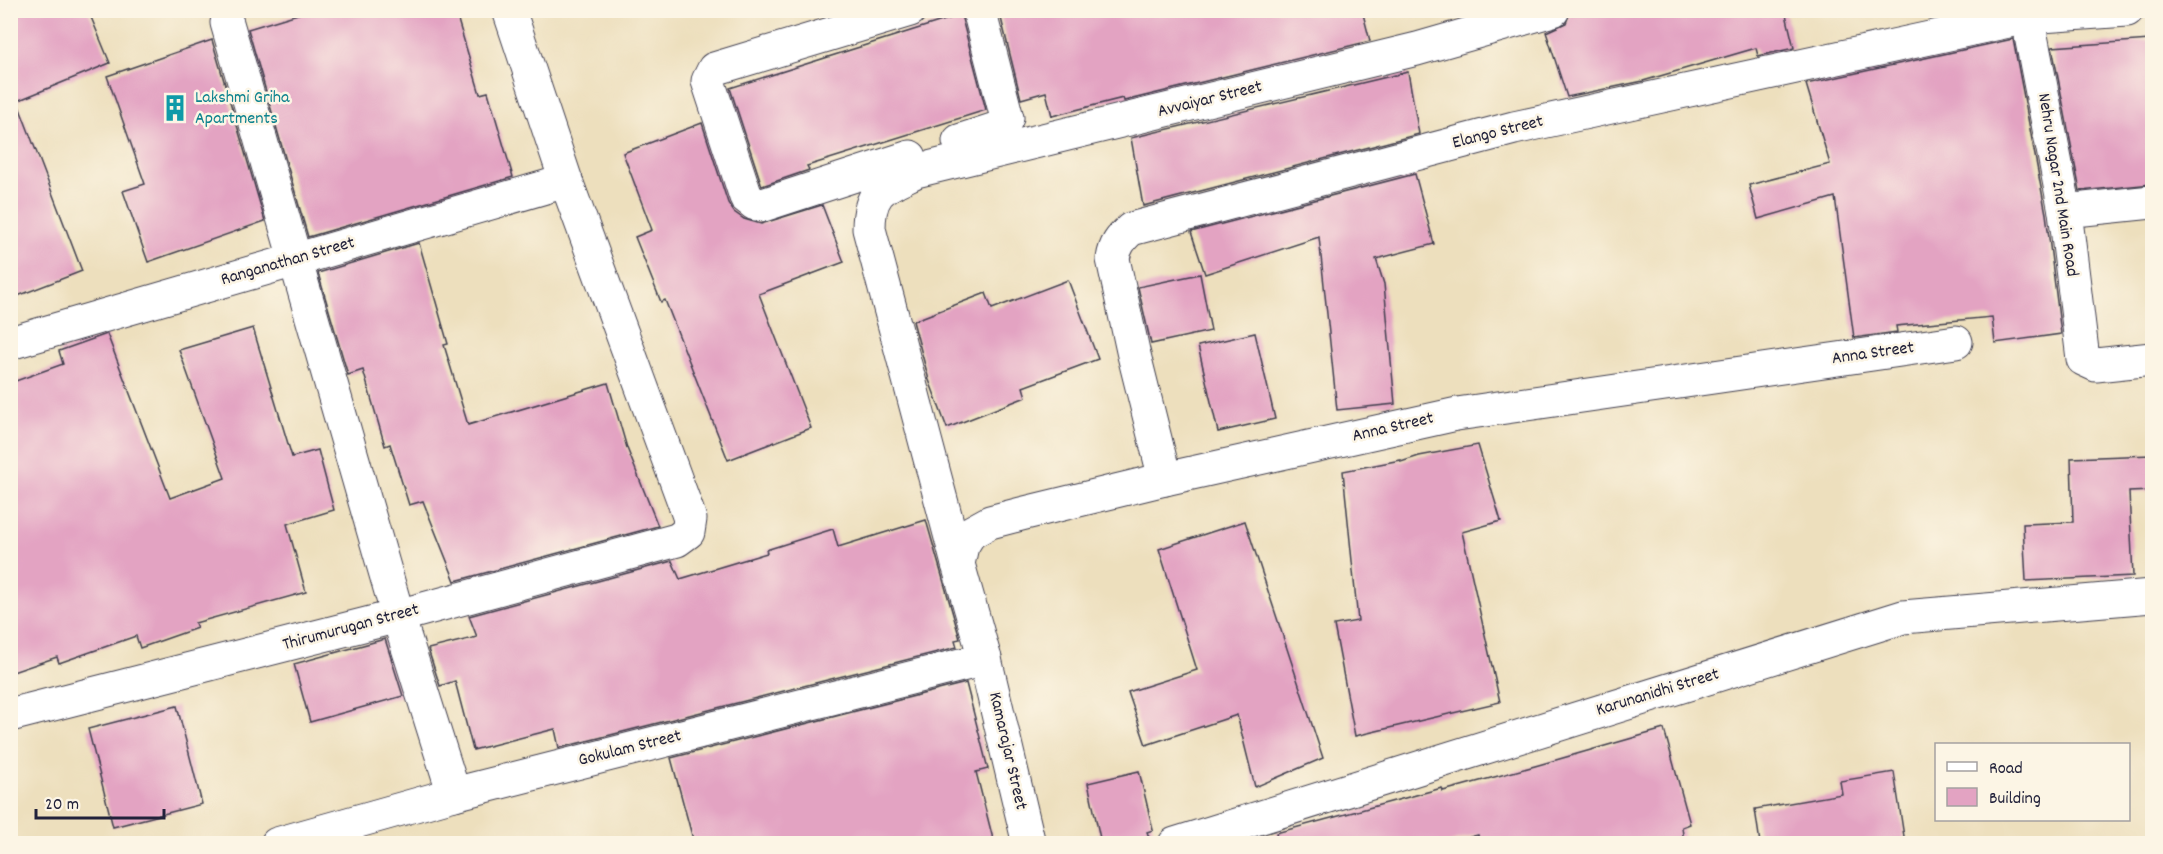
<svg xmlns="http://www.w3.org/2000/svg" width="2163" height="854" font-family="Dekko,sans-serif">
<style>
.building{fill:#e3a3c2}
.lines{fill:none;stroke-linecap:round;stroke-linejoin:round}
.minor-casing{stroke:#403e4e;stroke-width:35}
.minor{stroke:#fff;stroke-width:33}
.labels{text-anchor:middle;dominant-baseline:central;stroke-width:5;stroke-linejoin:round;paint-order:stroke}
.culture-label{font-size:18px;fill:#0d838f;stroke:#fcf5e5;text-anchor:start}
.street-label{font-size:18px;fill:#22223b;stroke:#fcf5e5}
</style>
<rect width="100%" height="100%" fill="#fcf5e5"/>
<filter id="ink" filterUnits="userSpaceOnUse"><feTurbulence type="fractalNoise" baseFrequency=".0167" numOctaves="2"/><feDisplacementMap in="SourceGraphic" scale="12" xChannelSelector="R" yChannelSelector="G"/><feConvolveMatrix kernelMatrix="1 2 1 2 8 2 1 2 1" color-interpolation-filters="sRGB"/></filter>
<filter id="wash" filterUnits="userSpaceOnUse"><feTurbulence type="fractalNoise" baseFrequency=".008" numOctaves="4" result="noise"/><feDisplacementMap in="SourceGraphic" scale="24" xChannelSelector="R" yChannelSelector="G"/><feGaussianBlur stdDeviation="1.35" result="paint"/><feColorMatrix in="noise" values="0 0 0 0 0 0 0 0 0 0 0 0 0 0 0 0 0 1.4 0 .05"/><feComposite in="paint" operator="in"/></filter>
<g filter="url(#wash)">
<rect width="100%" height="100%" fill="#eddfbd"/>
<g id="blocks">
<g class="building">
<path d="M 10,10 L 88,10 L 110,63 L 17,101 L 82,271 L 10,299 Z"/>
<path d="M 311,10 L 455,10 L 480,94 L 488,92 L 513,177 L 308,237 L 248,29 Z"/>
<path d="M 999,10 L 1362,10 L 1370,41 L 1124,101 L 1123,98 L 1052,116 L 1046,92 L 1021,99 Z"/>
<path d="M 1571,10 L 1785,10 L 1794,48 L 1758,56 L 1756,48 L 1643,81 L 1567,97 L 1546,32 L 1566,23 Z"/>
<path d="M 961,15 L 986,110 L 807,166 L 809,170 L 762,186 L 730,88 Z"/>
<path d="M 2013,39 L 2046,214 L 2061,334 L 1995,343 L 1992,317 L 1896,326 L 1897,332 L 1854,338 L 1835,197 L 1758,219 L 1749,185 L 1830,164 L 1806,84 Z"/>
<path d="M 212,40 L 265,221 L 148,262 L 123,191 L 145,184 L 107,76 Z"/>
<path d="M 2150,40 L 2152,72 L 2152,184 L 2080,191 L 2052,47 Z"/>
<path d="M 1408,72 L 1419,134 L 1143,206 L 1131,138 Z"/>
<path d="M 702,123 L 728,203 L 734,212 L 744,219 L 761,224 L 822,205 L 844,262 L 759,294 L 811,428 L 728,460 L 665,300 L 661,302 L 635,237 L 652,230 L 623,153 Z"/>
<path d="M 1415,174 L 1434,244 L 1376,259 L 1384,284 L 1395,404 L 1337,410 L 1319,237 L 1205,274 L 1191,232 Z"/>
<path d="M 419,243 L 448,344 L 444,345 L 468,425 L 608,383 L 627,448 L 658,526 L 455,581 L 423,501 L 409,505 L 390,444 L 385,446 L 363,370 L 348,375 L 318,273 Z"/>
<path d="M 1200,274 L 1211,331 L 1151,344 L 1138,287 Z"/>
<path d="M 1068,280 L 1098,359 L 1023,387 L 1026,397 L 947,428 L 929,380 L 913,321 L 986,293 L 992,309 Z"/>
<path d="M 253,328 L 292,457 L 318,450 L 334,510 L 287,524 L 306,592 L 195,623 L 197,628 L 140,648 L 136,636 L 59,663 L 57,657 L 10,673 L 10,383 L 63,364 L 59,351 L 107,334 L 170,498 L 225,478 L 179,350 Z"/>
<path d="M 1255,333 L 1275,419 L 1218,432 L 1198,346 Z"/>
<path d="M 1478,445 L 1501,521 L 1462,532 L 1500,702 L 1355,736 L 1334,625 L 1358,621 L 1343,471 L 1401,460 L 1401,462 L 1419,456 Z"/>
<path d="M 2152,455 L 2152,491 L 2129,492 L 2133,576 L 2026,581 L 2023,524 L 2073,522 L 2071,458 Z"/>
<path d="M 926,520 L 960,639 L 955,640 L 957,647 L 559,748 L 555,729 L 473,750 L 455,681 L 440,686 L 428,649 L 477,637 L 469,616 L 672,561 L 680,579 L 767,553 L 766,550 L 833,529 L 838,547 Z"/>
<path d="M 1245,521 L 1323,758 L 1255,787 L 1237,715 L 1146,745 L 1128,692 L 1197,670 L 1159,549 Z"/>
<path d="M 385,639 L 403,696 L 310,722 L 294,664 Z"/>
<path d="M 966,683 L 988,769 L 976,772 L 994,843 L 694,843 L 671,758 Z"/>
<path d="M 177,706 L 202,804 L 113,827 L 88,729 Z"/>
<path d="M 1664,729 L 1690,824 L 1682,827 L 1684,843 L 1480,843 L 1478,835 L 1448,843 L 1278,843 L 1276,833 L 1442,788 L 1443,791 L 1535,766 Z"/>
<path d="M 1139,771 L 1153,830 L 1147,832 L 1149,837 L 1120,843 L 1101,843 L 1088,783 Z"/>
<path d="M 1894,772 L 1905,843 L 1760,843 L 1755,809 L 1842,794 L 1840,781 Z"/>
</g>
</g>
</g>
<g filter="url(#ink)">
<use href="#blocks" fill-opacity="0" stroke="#403e4e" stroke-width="1.5"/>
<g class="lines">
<defs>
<g id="minor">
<path d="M 910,10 L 714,69 L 708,81 L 746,197 L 755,204 L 763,205 L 910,157"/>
<path d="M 2026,10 L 2065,211 L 2083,359 L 2096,365 L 2152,359"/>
<path d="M 227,23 L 398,616 L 454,794"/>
<path d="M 959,141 L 1002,127 L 1007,118 L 979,10"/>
<path d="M 2065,211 L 2152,202"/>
<path d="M 10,343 L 566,181"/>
<path d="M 1165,479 L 1133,351 L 1113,259 C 1115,245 1121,238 1131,229 L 1514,128 L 2027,17 L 2127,10"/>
<path d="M 958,564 L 869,229 C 869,189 884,187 916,171 L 1417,49 L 1553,10"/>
<path d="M 10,715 L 398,616 L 677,540 L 688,532 L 690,519 L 684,502 L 566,181 L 509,10"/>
<path d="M 277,844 L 454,794 L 985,659"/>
<path d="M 1029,844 L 985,659 L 958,564 L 962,546 L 970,533 L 990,522 L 1021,514 L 1165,479 L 1457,414 L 1956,342"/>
<path d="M 1175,844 L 1903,617 L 2152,596"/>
</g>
</defs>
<use href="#minor" class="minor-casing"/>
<use href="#minor" class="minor"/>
</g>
</g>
<defs>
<symbol id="building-bare" viewBox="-9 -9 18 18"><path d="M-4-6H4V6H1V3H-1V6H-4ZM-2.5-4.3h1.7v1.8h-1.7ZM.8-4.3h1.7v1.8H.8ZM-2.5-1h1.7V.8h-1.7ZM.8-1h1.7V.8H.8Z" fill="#0f9aa8" stroke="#fcf5e5" stroke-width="2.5" paint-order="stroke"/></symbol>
</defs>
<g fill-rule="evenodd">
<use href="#building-bare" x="156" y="89" width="38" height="38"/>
</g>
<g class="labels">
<g class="culture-label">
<text x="195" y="98">Lakshmi Griha<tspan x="195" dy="21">Apartments</tspan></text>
</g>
<g class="street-label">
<text transform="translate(1210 100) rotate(-14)">Avvaiyar Street</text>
<text transform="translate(1498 133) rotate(-14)">Elango Street</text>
<text transform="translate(2057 185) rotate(81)">Nehru Nagar 2nd Main Road</text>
<text transform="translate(288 262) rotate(-16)">Ranganathan Street</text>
<text transform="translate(1873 354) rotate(-8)">Anna Street</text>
<text transform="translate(1393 428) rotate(-13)">Anna Street</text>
<text transform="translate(351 628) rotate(-15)">Thirumurugan Street</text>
<text transform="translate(1658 693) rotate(-17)">Karunanidhi Street</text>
<text transform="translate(630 749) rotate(-14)">Gokulam Street</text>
<text transform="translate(1007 751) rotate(77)">Kamarajar Street</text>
</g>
</g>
<rect width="2163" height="854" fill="none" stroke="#fcf5e5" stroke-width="36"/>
<rect x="1935" y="743" width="195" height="78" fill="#fcf5e5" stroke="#a5a1a1" stroke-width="1.5"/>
<rect x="1947" y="762" width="30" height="9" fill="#ffffff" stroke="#a5a1a1" stroke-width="1.5"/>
<text x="1989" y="773" font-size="18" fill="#22223b">Road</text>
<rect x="1947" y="788" width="30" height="18" fill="#e3a3c2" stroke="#a5a1a1" stroke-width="1.5"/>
<text x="1989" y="803" font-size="18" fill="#22223b">Building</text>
<path d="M36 809v9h128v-9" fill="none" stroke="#22223b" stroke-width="3"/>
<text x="45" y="809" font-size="18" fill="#22223b" stroke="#fcf5e5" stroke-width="4.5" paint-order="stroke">20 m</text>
</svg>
